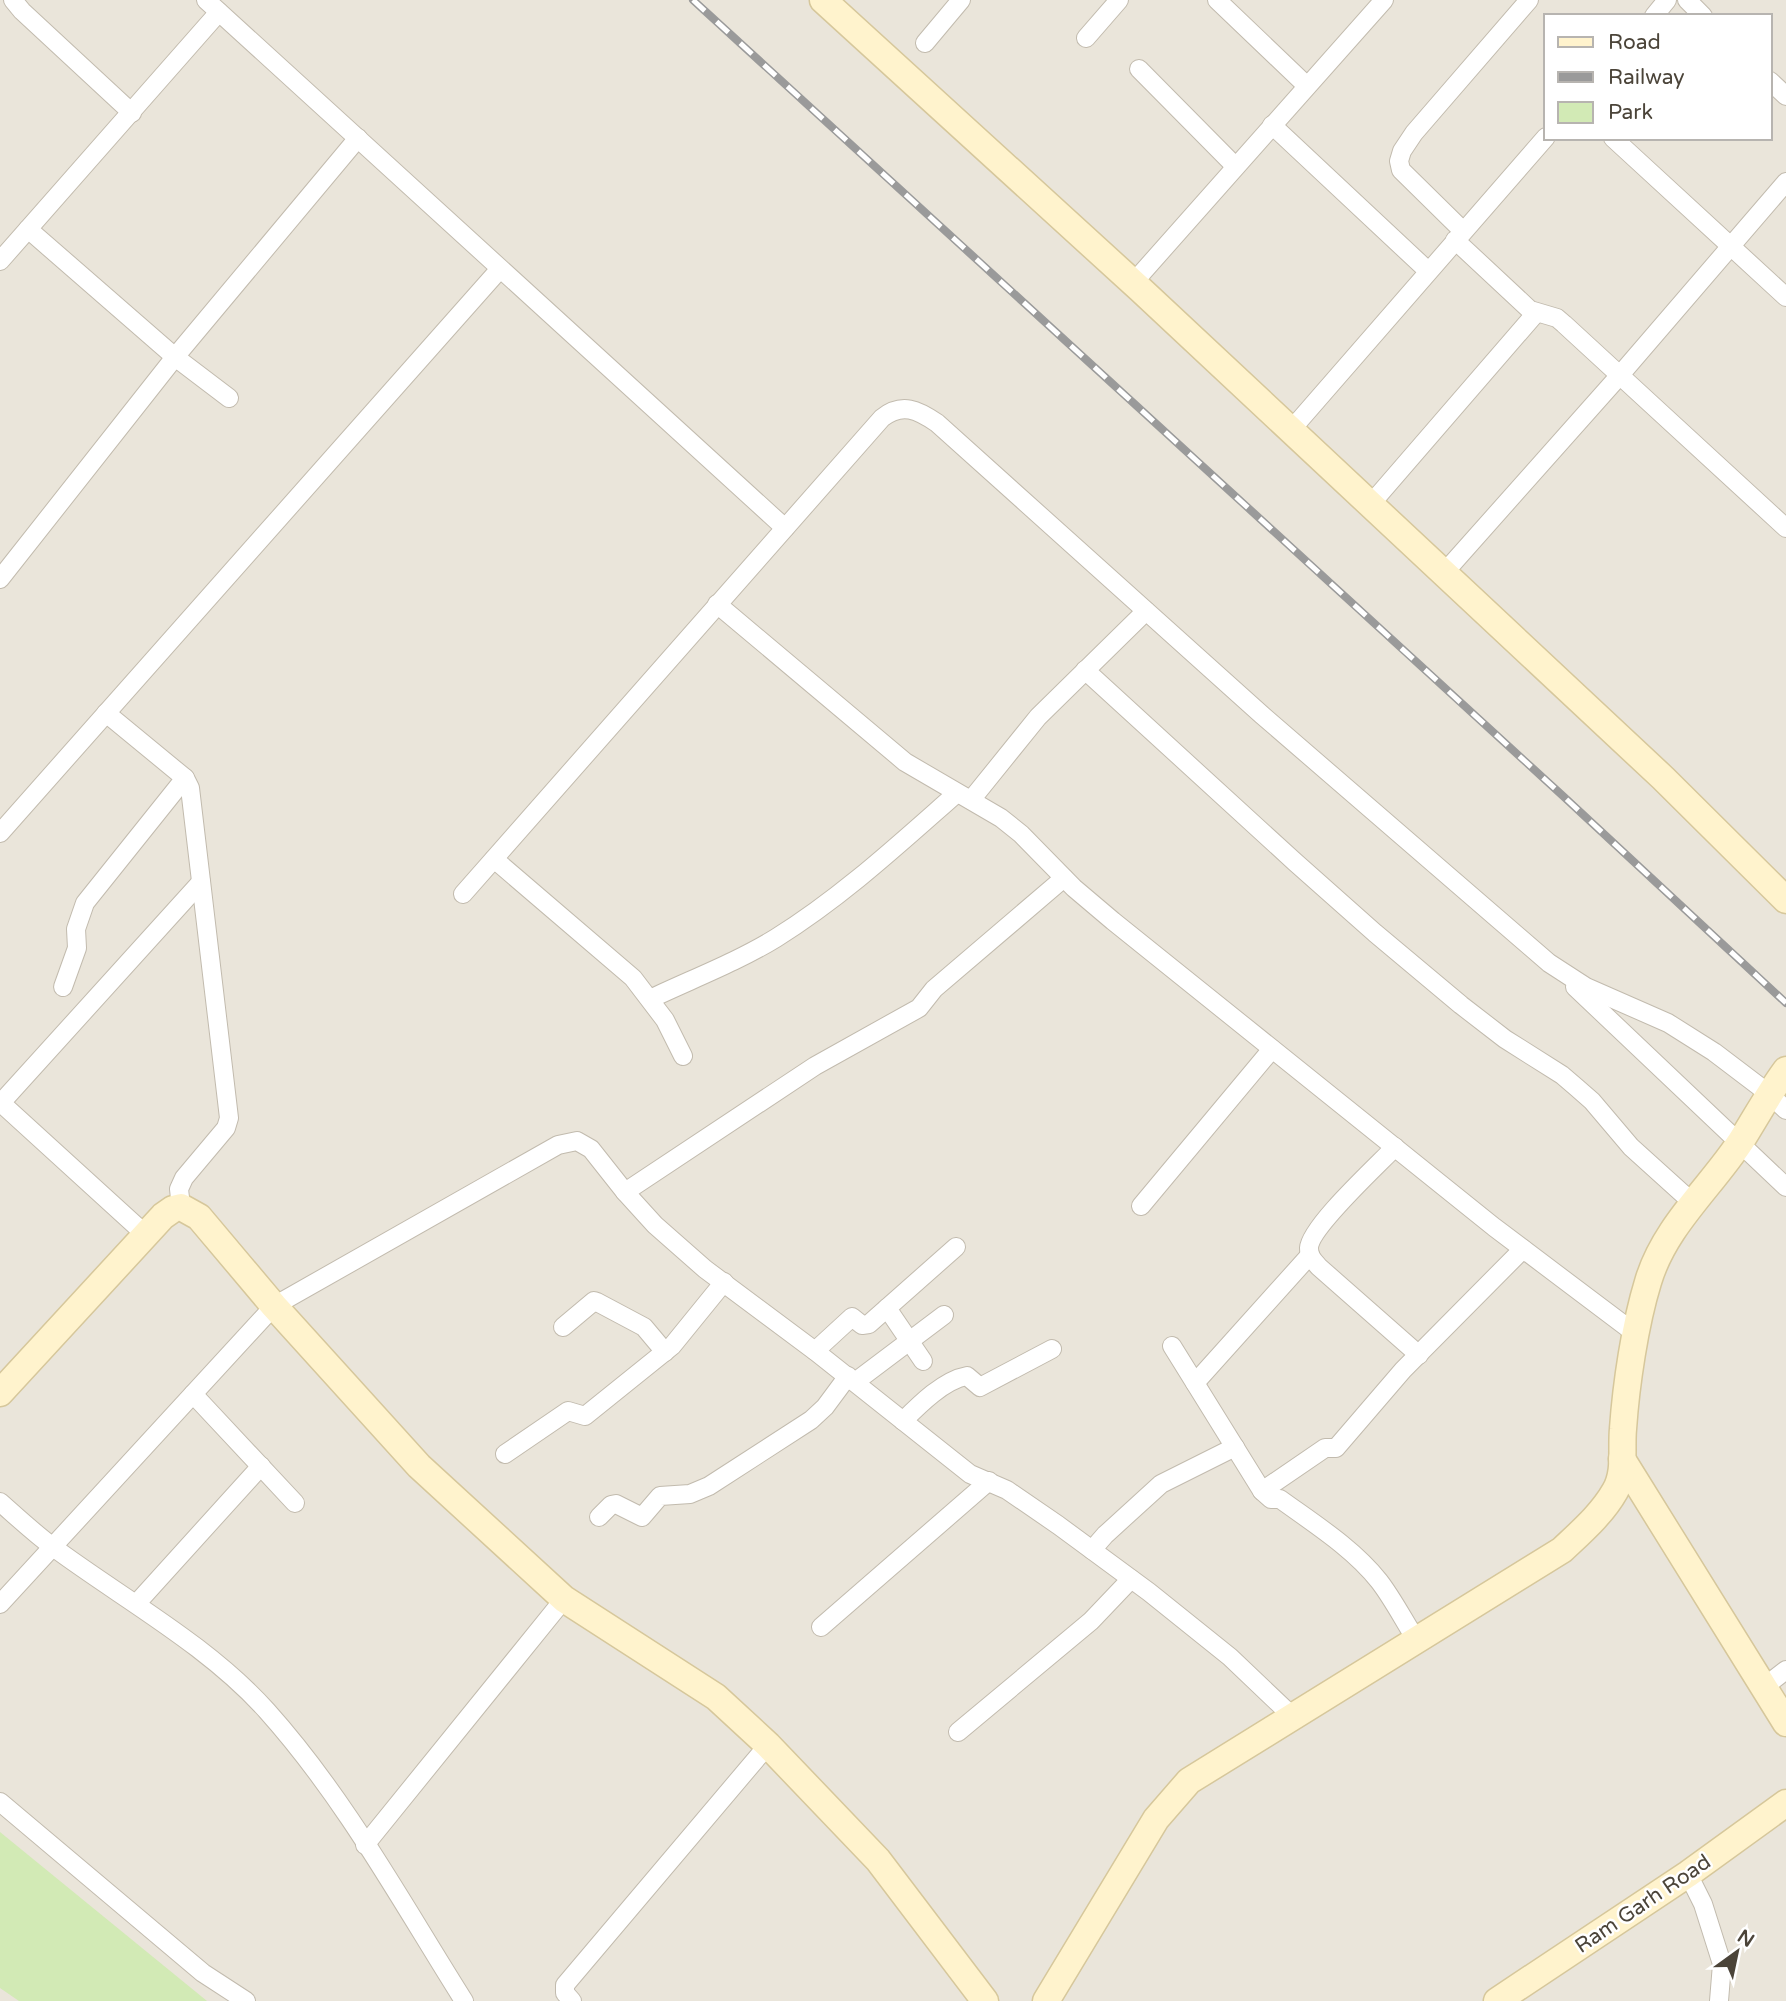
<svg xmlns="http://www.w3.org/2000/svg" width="1786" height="2001" font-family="'Varela Round',sans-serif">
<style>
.residential{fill:#eae5da;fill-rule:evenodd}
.park{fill:#d2eab5}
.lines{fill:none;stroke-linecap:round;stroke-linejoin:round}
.street-casing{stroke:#c2bbae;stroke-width:20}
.secondary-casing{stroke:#d6c79b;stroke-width:29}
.street{stroke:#fff;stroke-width:18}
.secondary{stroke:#fff3cd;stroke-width:26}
.rail-casing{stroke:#9a9a9a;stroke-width:8}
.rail{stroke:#fff;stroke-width:5;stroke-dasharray:16;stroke-linecap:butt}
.labels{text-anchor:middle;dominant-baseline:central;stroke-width:5;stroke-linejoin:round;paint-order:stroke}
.street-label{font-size:21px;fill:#4b4439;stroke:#fff}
</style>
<rect width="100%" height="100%" fill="#f6f3ec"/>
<path class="residential" d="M 0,0 L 1786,0 L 1786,2001 L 0,2001 ZM 1546,16 L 1770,16 L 1770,138 L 1546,138 Z"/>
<path class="park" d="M 0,1832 L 207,2001 L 19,2001 L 0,1988 Z"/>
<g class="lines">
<defs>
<g id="street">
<path d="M 13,0 L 22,11 L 132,113"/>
<path d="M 206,0 L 785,528"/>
<path d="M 1217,0 L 1307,86"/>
<path d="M 1687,0 L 1703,16"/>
<path d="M 1654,16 L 1667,0"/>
<path d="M 1086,38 L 1119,0"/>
<path d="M 925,43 L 961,0"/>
<path d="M 1139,69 L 1235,166"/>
<path d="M 1770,81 L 1786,96"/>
<path d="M 1272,125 L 1428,271"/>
<path d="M 1613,138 L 1786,297"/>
<path d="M 28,229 L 175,357 L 229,398"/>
<path d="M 1463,231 L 1401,170 L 1399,161 L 1402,151 L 1414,133 L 1529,0"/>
<path d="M 1455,240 L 1530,310 L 1557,318 L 1564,324 L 1786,528"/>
<path d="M 0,261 L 219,12"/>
<path d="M 1133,283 L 1384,0"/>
<path d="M 1291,430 L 1546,137"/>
<path d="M 1370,505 L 1536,313"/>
<path d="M 1444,573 L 1620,375 L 1786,182"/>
<path d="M 0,579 L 175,357 L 358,138"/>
<path d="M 717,604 L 905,762 L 1001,818 L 1021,834 L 1074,888 L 1113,921 L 1494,1227 L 1636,1334"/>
<path d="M 1085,670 L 1295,862 L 1375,933 L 1461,1005 L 1505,1039 L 1562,1075 L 1576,1087 L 1592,1101 L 1631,1147 L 1693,1203"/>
<path d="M 106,713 L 185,778 L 190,788 L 229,1118 L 226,1128 L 184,1178 L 179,1189 L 181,1207"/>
<path d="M 971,800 L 1038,717 L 1146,611"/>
<path d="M 0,833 L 499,270"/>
<path d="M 494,859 L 633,978 L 665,1020 L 683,1056"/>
<path d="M 463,894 L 882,418 C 902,402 918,410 937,423 L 1262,715 L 1549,963 L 1586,987 L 1668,1023 L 1714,1052 L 1768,1093 L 1786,1110"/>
<path d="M 63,987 L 77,948 L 76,929 L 85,903 L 185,778"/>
<path d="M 1575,987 L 1786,1187"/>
<path d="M 650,999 C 692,979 737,962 776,938 C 842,897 899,844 957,793"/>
<path d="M 0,1102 L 146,1235"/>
<path d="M 0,1104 L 201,882"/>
<path d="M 1395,1147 C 1378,1165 1310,1227 1309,1248 C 1309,1257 1314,1261 1319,1267 L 1419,1355"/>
<path d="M 625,1192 L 815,1066 L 919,1008 L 934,989 L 1064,878"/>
<path d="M 1141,1206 L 1272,1049"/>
<path d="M 887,1308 L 923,1361"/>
<path d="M 563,1327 L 594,1301 L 597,1302 L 644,1327 L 665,1352"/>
<path d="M 1172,1346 L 1262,1491 L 1271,1499 L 1280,1499 C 1313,1523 1353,1548 1379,1581 C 1393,1599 1404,1621 1417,1641"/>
<path d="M 815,1351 L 852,1317 L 862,1325 L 869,1324 L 956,1247"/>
<path d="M 855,1382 L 944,1315"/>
<path d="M 1195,1383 L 1310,1255"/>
<path d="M 193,1394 L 295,1503"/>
<path d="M 903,1421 C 920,1404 944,1380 967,1376 L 980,1387 L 1052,1349"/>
<path d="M 505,1454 L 568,1411 L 585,1416 L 672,1346 L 724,1282"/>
<path d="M 1262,1491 L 1325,1448 L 1336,1448 L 1403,1370 L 1523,1249"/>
<path d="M 0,1502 C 17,1517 34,1533 53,1547 C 123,1599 208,1645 267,1711 C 345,1798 402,1903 464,2001"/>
<path d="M 599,1517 L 611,1505 L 616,1504 L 642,1517 L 660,1496 L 690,1494 L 709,1486 L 811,1420 L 825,1407 L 848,1376"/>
<path d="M 1092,1550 L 1105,1535 L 1161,1484 L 1235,1447"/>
<path d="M 137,1603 L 261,1466"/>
<path d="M 0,1604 L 274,1306 L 558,1145 L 577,1141 L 591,1149 L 625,1192 L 655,1225 L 705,1269 L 815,1351 L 970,1474 L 1007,1490 L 1058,1525 L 1149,1592 L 1230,1657 L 1292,1716"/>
<path d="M 821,1627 L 989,1481"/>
<path d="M 1764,1687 L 1786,1670"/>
<path d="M 958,1732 L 1091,1621 L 1131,1579"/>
<path d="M 0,1802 L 203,1973 L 246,2001"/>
<path d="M 365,1845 L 564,1599"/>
<path d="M 1688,1874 L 1703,1904 L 1722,1964 L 1719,2001"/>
<path d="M 572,2001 L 565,1993 L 565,1985 L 768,1745"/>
</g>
<g id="secondary">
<path d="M 823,0 L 1140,289 L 1663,778 L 1786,900"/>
<path d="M 0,1393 L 163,1216 L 173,1209 L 181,1207 L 199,1217 L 274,1306 L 419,1466 L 564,1599 L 716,1697 L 768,1745 L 878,1860 L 985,2001"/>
<path d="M 1622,1459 L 1786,1723"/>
<path d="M 1046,2001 L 1156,1819 L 1189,1781 L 1562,1550 C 1581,1532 1602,1514 1615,1491 C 1626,1472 1621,1449 1623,1429 C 1626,1385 1635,1324 1648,1282 C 1664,1227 1710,1188 1741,1141 C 1756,1117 1769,1093 1786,1070"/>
<path d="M 1497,2001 L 1688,1874 L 1786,1803"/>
</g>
</defs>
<use href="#street" class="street-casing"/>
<use href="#secondary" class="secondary-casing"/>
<use href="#street" class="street"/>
<use href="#secondary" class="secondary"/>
<defs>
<path id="rail" d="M 693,0 L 1563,796 L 1786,1003"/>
</defs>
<use href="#rail" class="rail-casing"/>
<use href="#rail" class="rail"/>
</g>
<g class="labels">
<g class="street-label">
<text transform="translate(1643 1904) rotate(-34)">Ram Garh Road</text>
</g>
</g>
<rect x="1544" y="14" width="228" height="126" fill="#ffffff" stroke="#b7b4b0" stroke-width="2"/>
<rect x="1558" y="37" width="35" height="10" fill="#fff3cd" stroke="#b7b4b0" stroke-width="2"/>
<text x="1608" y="49" font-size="21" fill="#4b4439">Road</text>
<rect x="1558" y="72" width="35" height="10" fill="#9a9a9a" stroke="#b7b4b0" stroke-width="2"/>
<text x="1608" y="84" font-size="21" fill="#4b4439">Railway</text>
<rect x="1558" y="102" width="35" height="21" fill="#d2eab5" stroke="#b7b4b0" stroke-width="2"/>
<text x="1608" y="119" font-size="21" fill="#4b4439">Park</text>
<g transform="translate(1737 1952) rotate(33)" stroke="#ffffff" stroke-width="5" paint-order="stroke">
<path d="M0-5L12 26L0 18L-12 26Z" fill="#4b4439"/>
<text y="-10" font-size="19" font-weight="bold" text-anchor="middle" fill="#4b4439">N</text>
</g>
</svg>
